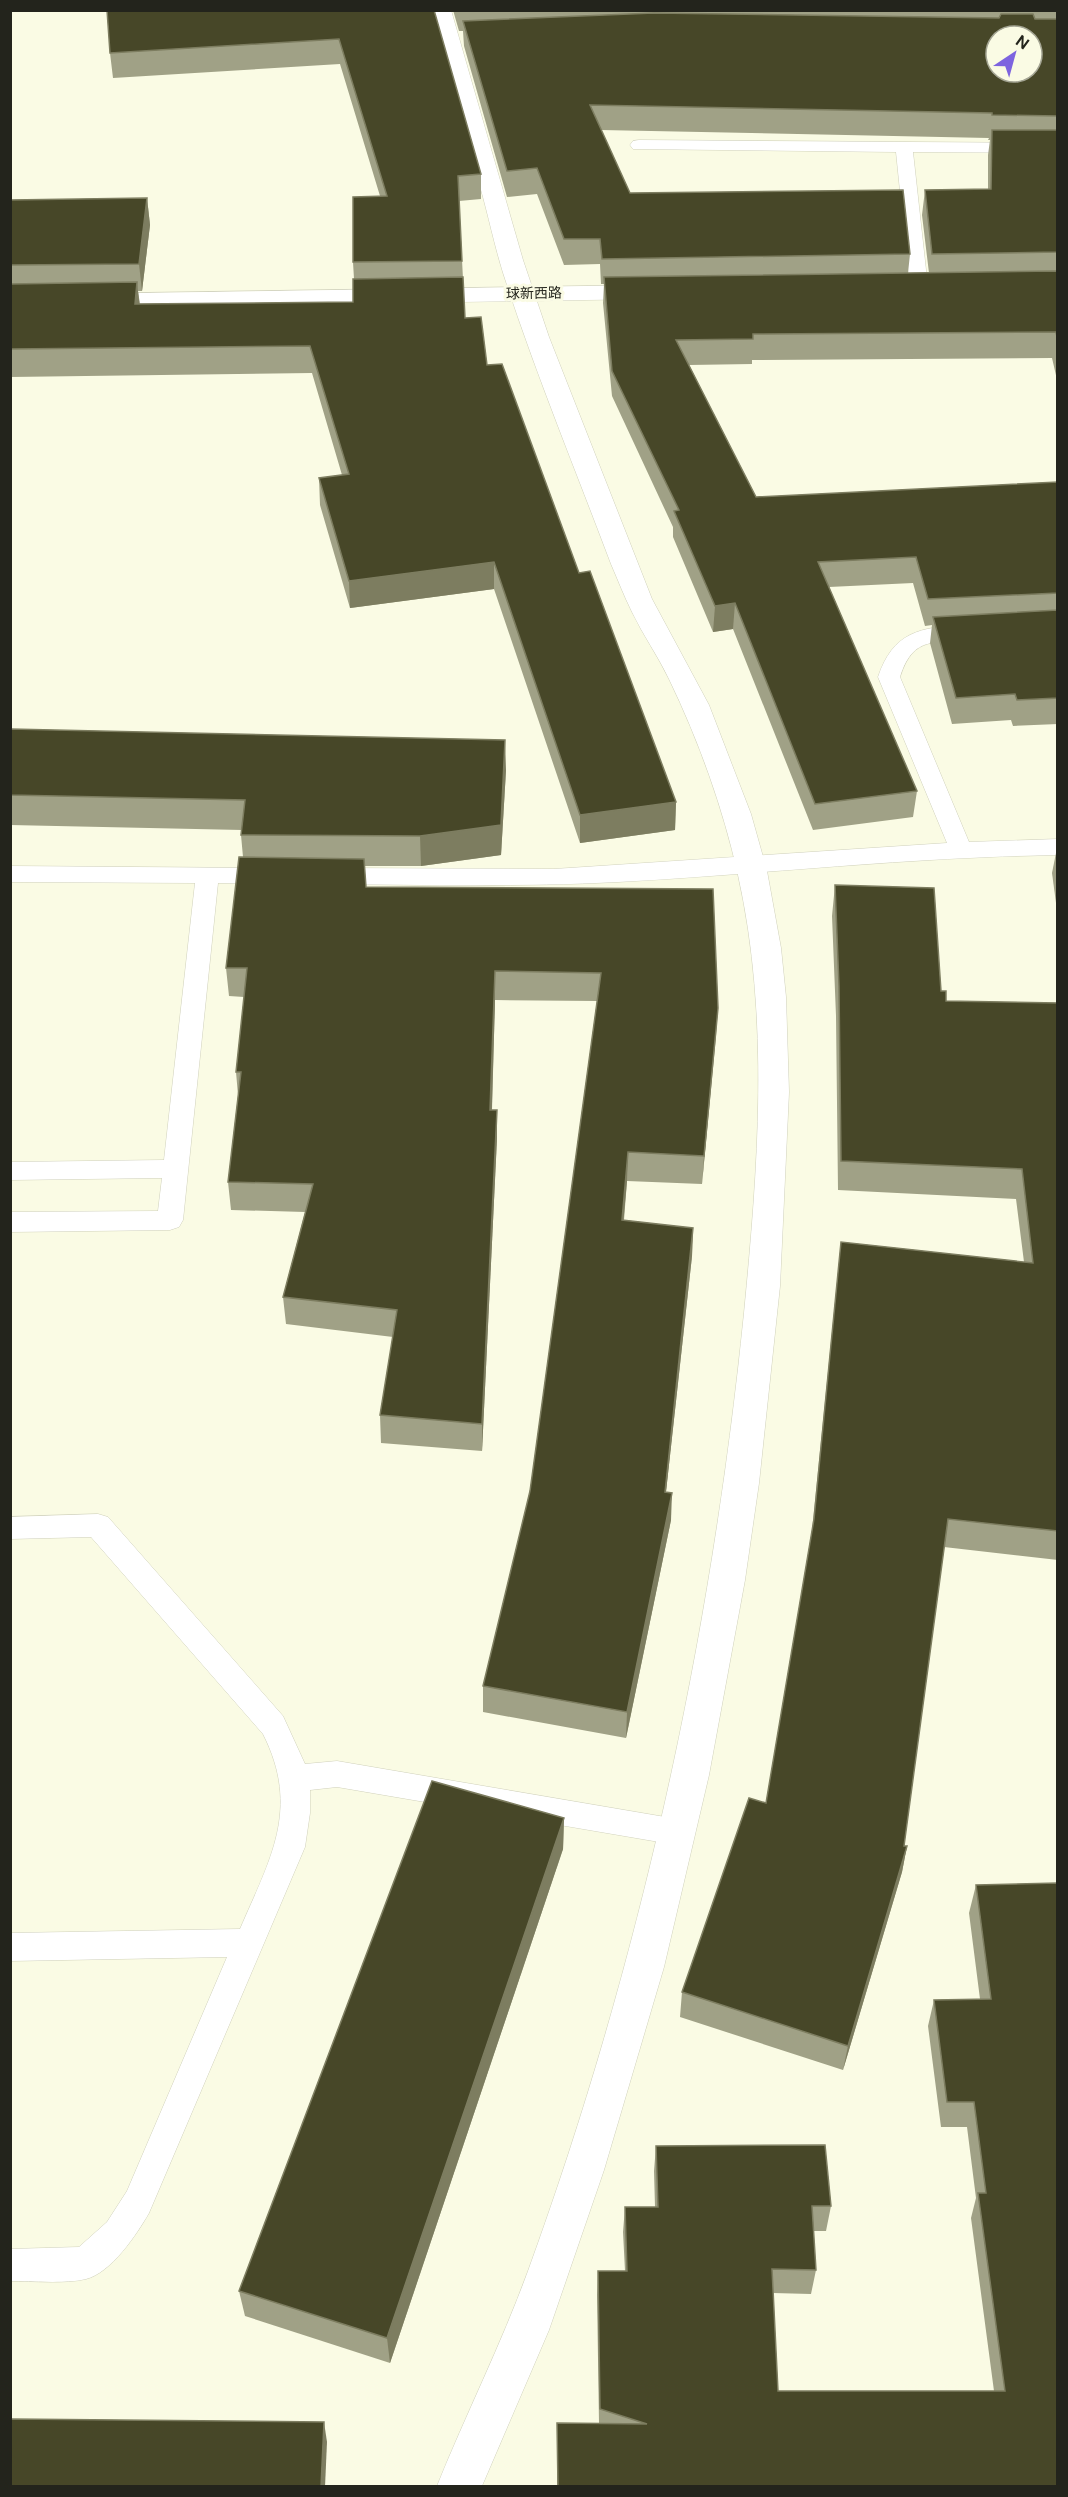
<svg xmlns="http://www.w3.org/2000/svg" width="1068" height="2497" font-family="'DM Sans','Noto Sans SC',sans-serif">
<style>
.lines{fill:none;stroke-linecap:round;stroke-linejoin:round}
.service-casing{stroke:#d0d1bc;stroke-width:1}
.minor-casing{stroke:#d0d1bc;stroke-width:1}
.tertiary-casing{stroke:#d0d1bc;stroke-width:1}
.service{fill:#fff;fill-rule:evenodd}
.minor{fill:#fff;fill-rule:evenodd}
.tertiary{fill:#fff;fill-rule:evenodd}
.wall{fill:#a0a186;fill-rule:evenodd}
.shaded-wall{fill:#7d7d60}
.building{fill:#474728;stroke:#7d7d60;stroke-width:1.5;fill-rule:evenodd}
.labels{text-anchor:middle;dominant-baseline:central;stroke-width:6;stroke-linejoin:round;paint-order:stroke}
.far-street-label{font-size:14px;fill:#23241c;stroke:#fafbe4}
</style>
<rect width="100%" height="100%" fill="#fafbe4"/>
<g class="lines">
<defs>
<g id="service">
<path d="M 639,140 L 1058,143 L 1058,153 L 913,152 L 928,288 L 926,292 L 912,292 L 910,288 L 896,152 L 633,149 L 630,145 L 633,141 Z"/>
<path d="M 964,625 L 971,627 L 974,632 L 971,637 C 936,646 914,633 900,677 L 969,842 L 1058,839 L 1058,855 C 910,857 765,874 618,882 C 523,887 427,885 332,884 L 324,882 L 321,876 L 324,870 L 332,868 L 554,869 L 947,843 L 878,677 C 893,632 920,627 964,625 Z"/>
<path d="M 10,866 L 271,868 L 279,870 L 282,876 L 279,882 L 271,884 L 218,883 L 183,1220 L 179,1227 L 170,1230 L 10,1232 L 10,1212 L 158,1211 L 162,1178 L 10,1180 L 10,1162 L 164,1160 L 195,883 L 10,882 Z"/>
<path d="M 98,1514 L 108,1517 L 283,1716 L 305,1764 L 337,1761 L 677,1819 L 688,1823 L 692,1832 L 688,1841 L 677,1845 L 337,1787 L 310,1790 L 310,1813 L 305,1847 L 149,2213 C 137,2234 111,2273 86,2279 C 66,2284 32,2281 10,2281 L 10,2249 L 79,2247 L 107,2222 L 127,2191 L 227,1957 L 10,1961 L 10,1933 L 240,1929 C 270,1859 301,1809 263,1734 L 91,1537 L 10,1539 L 10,1517 Z"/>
</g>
<path id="minor" d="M 430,10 L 451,10 L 523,260 L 549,337 L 652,599 L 709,705 L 751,814 L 767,871 L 781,948 L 786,997 L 789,1092 L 780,1286 L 759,1483 L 745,1580 L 709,1775 L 664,1967 L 604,2170 L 549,2330 L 482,2486 L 437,2486 C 466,2414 501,2345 528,2271 C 640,1963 711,1640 744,1313 C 758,1169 770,1018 738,875 C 723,808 699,741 669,679 C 658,656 643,635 632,612 C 624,596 618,580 611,564 C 576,471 538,379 507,285 C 497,256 491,227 483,197 C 466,135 447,73 430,10 Z"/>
<path id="tertiary" d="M 648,285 L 656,287 L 660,292 L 656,297 L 648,299 L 10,309 L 10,295 Z"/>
</defs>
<use href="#service" class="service-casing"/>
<use href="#minor" class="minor-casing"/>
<use href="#tertiary" class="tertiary-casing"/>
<use href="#service" class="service"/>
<use href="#minor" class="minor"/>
<use href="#tertiary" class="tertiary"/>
</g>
<g class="wall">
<path d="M 434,10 L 481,174 L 481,199 L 459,201 L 465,318 L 487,365 L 579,573 L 676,802 L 675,830 L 580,843 L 494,589 L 350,608 L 320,505 L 319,478 L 342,475 L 312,373 L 10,377 L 10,200 L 147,198 L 150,225 L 142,291 L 138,291 L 140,304 L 353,302 L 354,279 L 353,262 L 380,196 L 340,64 L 113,78 L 110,53 Z"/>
<path d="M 453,10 L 1058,10 L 1058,384 L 1052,358 L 752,360 L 752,364 L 689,365 L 756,497 L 1058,482 L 1058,724 L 1013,726 L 1011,720 L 952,724 L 930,643 L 932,625 L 925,626 L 913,583 L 829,587 L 917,791 L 913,817 L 813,830 L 733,629 L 713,632 L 673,537 L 673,527 L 612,396 L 603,303 L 604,284 L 601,284 L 600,264 L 564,265 L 537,194 L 507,197 L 464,46 L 463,31 L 459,31 ZM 601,130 L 989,138 L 988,140 L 990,140 L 988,155 L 988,189 L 925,190 L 922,215 L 929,273 L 908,273 L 910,254 L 630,193 Z"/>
<path d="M 10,729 L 506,770 L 501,855 L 421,866 L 364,866 L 366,887 L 718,1008 L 702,1184 L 627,1181 L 624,1220 L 693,1228 L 692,1256 L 666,1492 L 671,1520 L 626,1738 L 483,1712 L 483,1686 L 530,1491 L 597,1001 L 495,1000 L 492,1110 L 497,1110 L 497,1138 L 482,1451 L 381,1443 L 380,1415 L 393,1337 L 286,1324 L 283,1297 L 305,1212 L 231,1210 L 228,1182 L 238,1095 L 236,1072 L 244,997 L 229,996 L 226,968 L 243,857 L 241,835 L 242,830 L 10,825 Z"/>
<path d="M 1058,843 L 1058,918 L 1052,873 Z"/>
<path d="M 835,885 L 941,991 L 946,1001 L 1058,1003 L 1058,1560 L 944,1547 L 904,1846 L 907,1846 L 902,1872 L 843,2070 L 680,2017 L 682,1992 L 766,1803 L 812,1530 L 841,1242 L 1024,1262 L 1016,1199 L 838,1190 L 836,1016 L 832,916 Z"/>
<path d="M 564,1818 L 563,1849 L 390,2363 L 245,2316 L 239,2291 Z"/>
<path d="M 976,1885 L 1058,2487 L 557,2487 L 557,2423 L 599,2423 L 597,2295 L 598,2271 L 625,2271 L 623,2232 L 625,2207 L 655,2207 L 654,2171 L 656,2146 L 831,2206 L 826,2231 L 813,2231 L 816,2270 L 811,2294 L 773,2293 L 778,2391 L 994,2391 L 971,2218 L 976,2198 L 967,2127 L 941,2127 L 928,2026 L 934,2000 L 980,1999 L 969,1913 Z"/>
</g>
<g class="shaded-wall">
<path d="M 147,198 L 150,225 L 142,291 L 139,264 Z"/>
<path d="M 137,282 L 140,309 L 135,304 Z"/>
<path d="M 494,562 L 494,589 L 350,608 L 349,581 Z"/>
<path d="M 735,603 L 733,629 L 713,632 L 715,606 Z"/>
<path d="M 505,740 L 506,770 L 501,855 L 421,866 L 420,836 Z"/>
<path d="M 676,802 L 675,830 L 580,843 L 580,815 Z"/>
<path d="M 495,971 L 495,1000 L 491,1138 L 490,1110 Z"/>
<path d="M 718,1008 L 716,1036 L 702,1184 L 704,1156 Z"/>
<path d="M 497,1110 L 497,1138 L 482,1451 L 482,1424 Z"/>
<path d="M 628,1152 L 627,1181 L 621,1248 L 622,1220 Z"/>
<path d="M 693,1228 L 692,1256 L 663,1519 L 665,1492 Z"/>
<path d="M 672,1493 L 671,1520 L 626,1738 L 627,1712 Z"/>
<path d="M 564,1818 L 563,1849 L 390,2363 L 387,2338 Z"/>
<path d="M 907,1846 L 902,1872 L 843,2070 L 848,2046 Z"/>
<path d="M 324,2422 L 327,2442 L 325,2487 L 321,2487 Z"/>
</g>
<g class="building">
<path d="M 107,10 L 434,10 L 481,174 L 458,176 L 462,261 L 353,262 L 353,197 L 387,196 L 339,39 L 110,53 Z"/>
<path d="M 654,13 L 999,18 L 1001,14 L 1033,14 L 1035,19 L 1058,19 L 1058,116 L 992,115 L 992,113 L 590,105 L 630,193 L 903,190 L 910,254 L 602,259 L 600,239 L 564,239 L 537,168 L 507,171 L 463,21 ZM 996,36 L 1032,36 L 1032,72 L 996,72 Z"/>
<path d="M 992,130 L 1058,130 L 1058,252 L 932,254 L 925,190 L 991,189 Z"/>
<path d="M 147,198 L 139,264 L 10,265 L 10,200 Z"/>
<path d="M 1058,271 L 1058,341 L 1056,332 L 753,334 L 753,339 L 676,340 L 756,497 L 1058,482 L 1058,593 L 928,599 L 916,557 L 818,562 L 917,791 L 815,804 L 735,603 L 715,606 L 674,511 L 679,510 L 612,371 L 604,277 Z"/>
<path d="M 463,277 L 465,318 L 481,317 L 487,365 L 502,364 L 579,573 L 590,571 L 676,802 L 580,815 L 494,562 L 349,581 L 319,478 L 349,474 L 310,346 L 10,349 L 10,284 L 137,282 L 135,304 L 353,302 L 353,279 Z"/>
<path d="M 1058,610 L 1058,698 L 1017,700 L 1015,694 L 956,698 L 933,617 Z"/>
<path d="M 10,729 L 505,740 L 501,825 L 420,836 L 241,835 L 245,800 L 10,795 Z"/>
<path d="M 239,857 L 364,859 L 366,887 L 713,889 L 718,1008 L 704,1156 L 628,1152 L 622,1220 L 693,1228 L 665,1492 L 672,1493 L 627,1712 L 483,1686 L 530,1491 L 601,973 L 495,971 L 490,1110 L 497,1110 L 482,1424 L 380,1415 L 397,1310 L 283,1297 L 313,1184 L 228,1182 L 241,1072 L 236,1072 L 247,968 L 226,968 Z"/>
<path d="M 835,885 L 934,888 L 941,991 L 946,991 L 946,1001 L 1058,1003 L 1058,1531 L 948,1519 L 904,1846 L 907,1846 L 848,2046 L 682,1992 L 749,1798 L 766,1803 L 814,1519 L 841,1242 L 1033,1263 L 1022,1169 L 841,1161 L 839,986 Z"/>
<path d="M 432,1781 L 564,1818 L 387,2338 L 239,2291 Z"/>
<path d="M 1058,1883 L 1058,2487 L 558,2487 L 557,2423 L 647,2424 L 600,2409 L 598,2271 L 627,2271 L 625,2207 L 658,2207 L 656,2146 L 825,2145 L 831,2206 L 812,2206 L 816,2270 L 772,2269 L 778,2391 L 1005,2391 L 978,2193 L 986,2193 L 974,2102 L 947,2102 L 934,2000 L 991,1999 L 976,1885 Z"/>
<path d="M 10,2419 L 324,2422 L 321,2487 L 10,2487 Z"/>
</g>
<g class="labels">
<g class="far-street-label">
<text transform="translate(534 293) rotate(-1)">球新西路</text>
</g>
</g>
<rect width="1068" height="2497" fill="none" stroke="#23241c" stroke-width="24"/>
<g transform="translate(1014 54) rotate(36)"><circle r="28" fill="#fafbe4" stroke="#a4a594" stroke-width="1.5"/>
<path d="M0-4.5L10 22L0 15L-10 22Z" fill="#7d64df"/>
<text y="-9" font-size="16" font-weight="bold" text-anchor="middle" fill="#23241c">N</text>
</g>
</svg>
